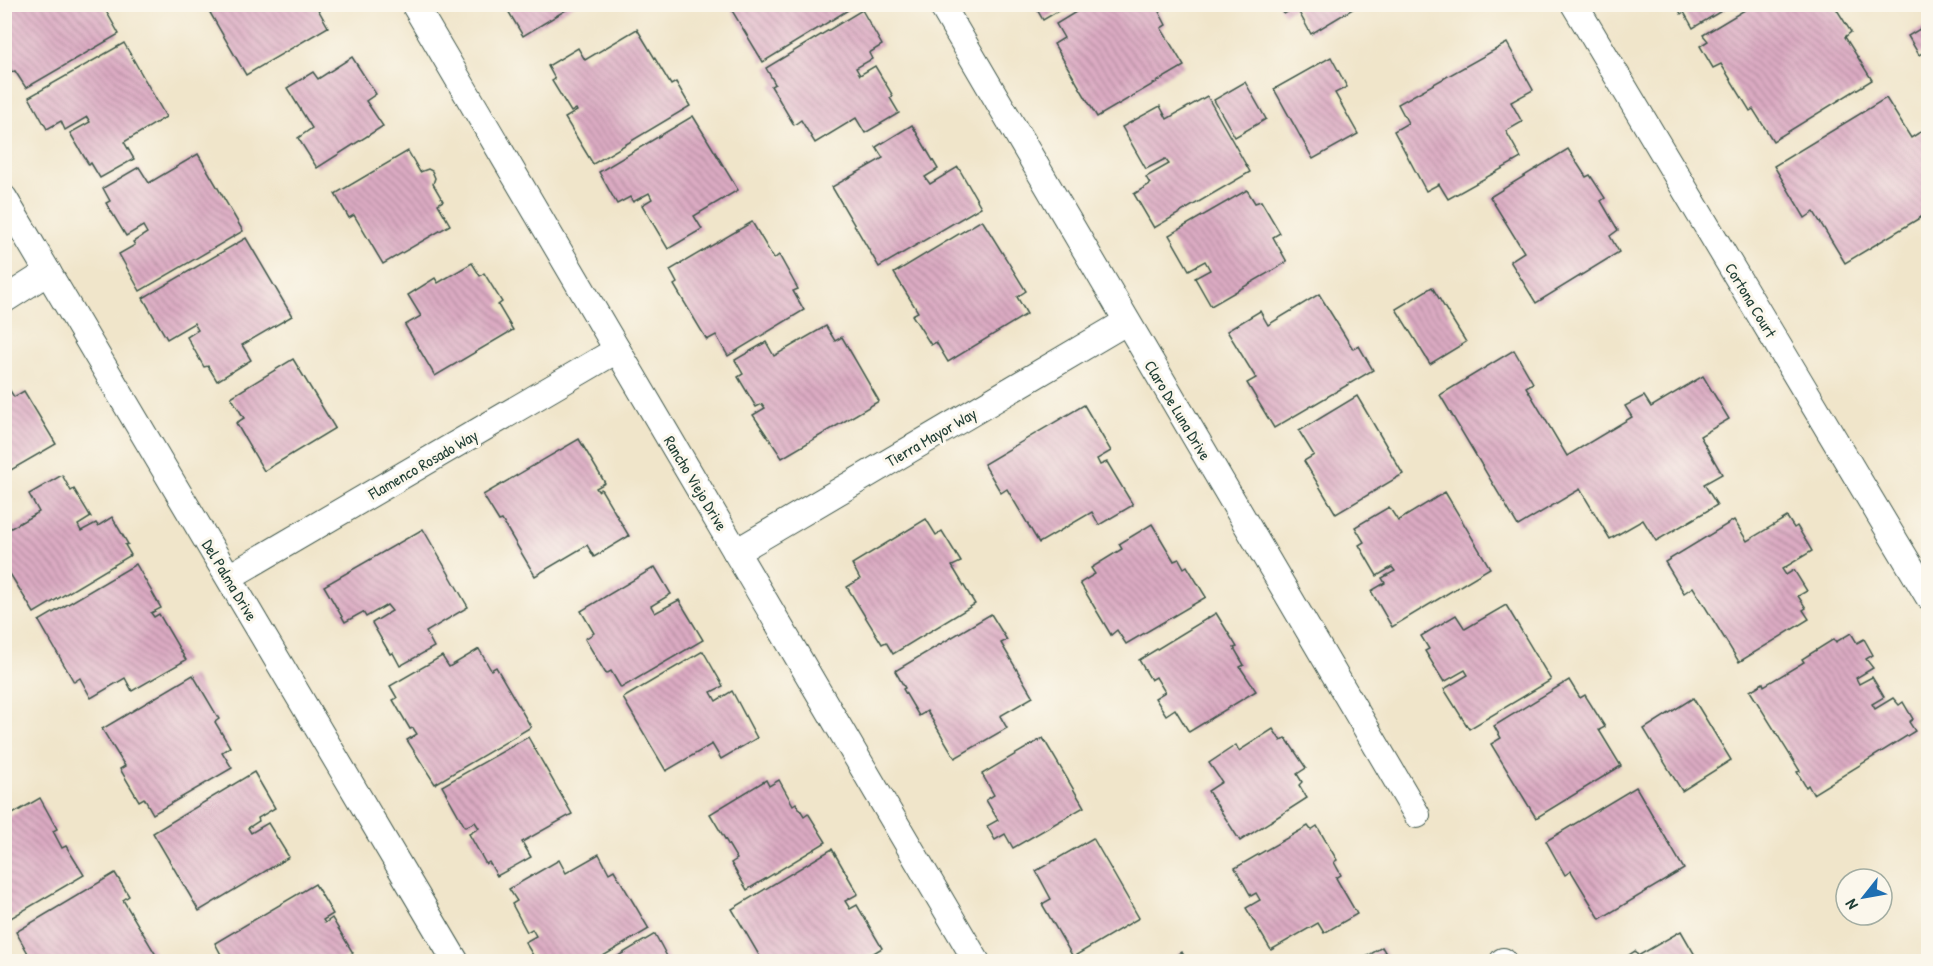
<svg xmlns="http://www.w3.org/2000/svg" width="1933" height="966" font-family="'Patrick Hand',sans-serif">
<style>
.building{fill:url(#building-back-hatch)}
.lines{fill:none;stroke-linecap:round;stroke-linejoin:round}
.minor-casing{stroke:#3e564a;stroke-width:28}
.minor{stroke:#fff;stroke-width:26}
.labels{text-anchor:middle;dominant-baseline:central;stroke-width:6;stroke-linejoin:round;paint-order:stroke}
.street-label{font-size:16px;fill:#1f3d34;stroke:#fbf7ec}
</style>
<defs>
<pattern id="building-back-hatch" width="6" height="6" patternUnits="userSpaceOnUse" patternTransform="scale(1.5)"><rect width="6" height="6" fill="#dcabc3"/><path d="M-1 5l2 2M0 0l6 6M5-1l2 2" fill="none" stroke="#b28c9f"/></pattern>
</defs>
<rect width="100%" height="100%" fill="#fbf7ec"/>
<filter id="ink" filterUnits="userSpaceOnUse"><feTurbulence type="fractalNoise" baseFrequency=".0167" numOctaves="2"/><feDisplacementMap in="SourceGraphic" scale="12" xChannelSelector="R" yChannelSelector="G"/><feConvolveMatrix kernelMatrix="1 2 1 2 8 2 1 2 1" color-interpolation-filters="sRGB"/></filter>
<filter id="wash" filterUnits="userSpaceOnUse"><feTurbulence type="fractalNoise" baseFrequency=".008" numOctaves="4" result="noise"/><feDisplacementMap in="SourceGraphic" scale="24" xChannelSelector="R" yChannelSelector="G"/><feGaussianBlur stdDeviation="1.35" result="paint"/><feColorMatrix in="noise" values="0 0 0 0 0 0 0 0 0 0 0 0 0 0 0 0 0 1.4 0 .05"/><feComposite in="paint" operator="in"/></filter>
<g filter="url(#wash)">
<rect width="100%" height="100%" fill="#f0e5ca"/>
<g id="blocks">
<g class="building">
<path d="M 4,4 L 102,4 L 119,34 L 26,88 L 15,71 L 12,72 L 4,59 L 4,43 L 8,41 L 4,34 Z"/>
<path d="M 205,4 L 315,4 L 328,27 L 246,75 Z"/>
<path d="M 504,4 L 576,4 L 523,36 Z"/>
<path d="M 728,4 L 858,4 L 763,62 Z"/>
<path d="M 1034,4 L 1070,4 L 1043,20 Z"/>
<path d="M 1089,4 L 1155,4 L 1166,25 L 1161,28 L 1184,66 L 1097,117 L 1054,44 L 1064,38 L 1056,24 Z"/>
<path d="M 1278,4 L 1361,4 L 1311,34 L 1296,7 L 1284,14 Z"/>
<path d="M 1676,4 L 1733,4 L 1693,28 L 1684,12 L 1681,14 Z"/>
<path d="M 1753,5 L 1834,5 L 1851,32 L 1845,37 L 1872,80 L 1773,141 L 1753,109 L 1750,111 L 1721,64 L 1713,68 L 1700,46 L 1708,41 L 1703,35 Z"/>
<path d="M 862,10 L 882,45 L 869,53 L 872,59 L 856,68 L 860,75 L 875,66 L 893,96 L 890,98 L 899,113 L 865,133 L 856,118 L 815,143 L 801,120 L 794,125 L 771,86 L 775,84 L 766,68 Z"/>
<path d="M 1928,24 L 1928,49 L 1919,55 L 1908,36 Z"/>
<path d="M 637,29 L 671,85 L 676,82 L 690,106 L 593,164 L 565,118 L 577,111 L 576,109 L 571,112 L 552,81 L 555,79 L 548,66 L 578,48 L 585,60 Z"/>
<path d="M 124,43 L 166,117 L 124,142 L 134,159 L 100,178 L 91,163 L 89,165 L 70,133 L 90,122 L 87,117 L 65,130 L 61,121 L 47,129 L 29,97 Z"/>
<path d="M 1507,43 L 1533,90 L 1511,102 L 1522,122 L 1506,131 L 1521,158 L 1448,199 L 1439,184 L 1426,191 L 1394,131 L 1408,123 L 1398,104 Z"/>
<path d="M 352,57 L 376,94 L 366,101 L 383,126 L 317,168 L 298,138 L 312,128 L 287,88 L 313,72 L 318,79 Z"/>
<path d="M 1331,57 L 1347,87 L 1335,93 L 1358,134 L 1313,159 L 1274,89 Z"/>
<path d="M 1245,82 L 1266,119 L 1235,137 L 1214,100 Z"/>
<path d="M 1207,96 L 1250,172 L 1154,228 L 1134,194 L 1150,184 L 1146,177 L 1169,164 L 1165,159 L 1146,169 L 1122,127 L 1160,106 L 1167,119 Z"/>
<path d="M 1886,98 L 1911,138 L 1928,127 L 1928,213 L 1845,263 L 1814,212 L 1805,218 L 1774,166 Z"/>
<path d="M 693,116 L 738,190 L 694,216 L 702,229 L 668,249 L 642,205 L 652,199 L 649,193 L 633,202 L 630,197 L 617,204 L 599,172 Z"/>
<path d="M 912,125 L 938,169 L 925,177 L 930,184 L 958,167 L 981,207 L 879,267 L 832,187 L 883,158 L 876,147 Z"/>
<path d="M 1568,149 L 1586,177 L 1590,175 L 1605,198 L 1601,201 L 1618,230 L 1610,236 L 1619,252 L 1536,303 L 1510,261 L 1524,252 L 1490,197 Z"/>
<path d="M 408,151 L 420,172 L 428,169 L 432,171 L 435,178 L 433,184 L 443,201 L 438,204 L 450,225 L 383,264 L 354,215 L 349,218 L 335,194 Z"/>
<path d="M 198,154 L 243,231 L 140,291 L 119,254 L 135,245 L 133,242 L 147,233 L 143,226 L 126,236 L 106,203 L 110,201 L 103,188 L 139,167 L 149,183 Z"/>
<path d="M 1247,190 L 1255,203 L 1261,201 L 1280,233 L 1273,237 L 1287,262 L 1211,306 L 1195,278 L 1210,270 L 1205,261 L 1189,270 L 1169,235 Z"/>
<path d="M 982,220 L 1026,291 L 1017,297 L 1027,314 L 948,362 L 936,342 L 931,345 L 912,315 L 918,312 L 894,273 Z"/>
<path d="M 752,222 L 774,259 L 779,255 L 798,289 L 793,291 L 804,310 L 728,356 L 716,335 L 707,340 L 674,285 L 677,283 L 670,270 Z"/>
<path d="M 246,238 L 292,316 L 242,345 L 251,360 L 217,381 L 208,366 L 204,367 L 187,337 L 198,330 L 194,323 L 167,339 L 143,298 Z"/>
<path d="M 472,263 L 480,276 L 484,273 L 502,302 L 498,305 L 513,330 L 435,376 L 405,325 L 421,316 L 408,295 L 435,278 L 438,283 Z"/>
<path d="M 1432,287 L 1466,342 L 1430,364 L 1396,309 Z"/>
<path d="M 1319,294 L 1353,349 L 1359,346 L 1373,370 L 1274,428 L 1247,383 L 1256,378 L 1227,331 L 1260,311 L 1268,325 Z"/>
<path d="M 826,326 L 835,341 L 842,337 L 879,401 L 782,458 L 753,415 L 765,408 L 762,404 L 756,407 L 738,377 L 743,374 L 735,360 L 766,342 L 774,356 Z"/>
<path d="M 1514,350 L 1533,383 L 1526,387 L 1567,456 L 1632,417 L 1625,406 L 1644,396 L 1651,407 L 1703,376 L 1729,419 L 1700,436 L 1722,474 L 1704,484 L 1717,505 L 1656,541 L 1643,520 L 1610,539 L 1580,489 L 1518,526 L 1440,395 Z"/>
<path d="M 293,359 L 335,428 L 264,471 L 236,423 L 244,418 L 231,397 Z"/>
<path d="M 4,381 L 14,397 L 24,391 L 56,444 L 4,474 Z"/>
<path d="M 1357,396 L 1403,474 L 1336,514 L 1304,461 L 1314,455 L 1299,431 Z"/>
<path d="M 1084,405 L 1111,451 L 1097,459 L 1100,465 L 1107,462 L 1133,505 L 1099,525 L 1092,512 L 1039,543 L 1007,489 L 1001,493 L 984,464 Z"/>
<path d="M 579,439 L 605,483 L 596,488 L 598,491 L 601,489 L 629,536 L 594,557 L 587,545 L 535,576 L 502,520 L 499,521 L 483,495 Z"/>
<path d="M 62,475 L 71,491 L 74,489 L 91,517 L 78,525 L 81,531 L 96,523 L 98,526 L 112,517 L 128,544 L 125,545 L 131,555 L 34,613 L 4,564 L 4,532 L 39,512 L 29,494 Z"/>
<path d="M 1445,492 L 1490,568 L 1392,627 L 1371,591 L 1385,583 L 1382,578 L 1395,571 L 1392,567 L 1377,576 L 1359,545 L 1364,542 L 1355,527 L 1389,507 L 1398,521 Z"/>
<path d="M 1787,517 L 1794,528 L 1797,526 L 1812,551 L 1782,569 L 1786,575 L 1794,570 L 1807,591 L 1798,596 L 1806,608 L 1803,610 L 1809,619 L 1739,662 L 1693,587 L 1684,593 L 1665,562 L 1734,520 L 1747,541 Z"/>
<path d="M 926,519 L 936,535 L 942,531 L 961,562 L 952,566 L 975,604 L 893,654 L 886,642 L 882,644 L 847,587 L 860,579 L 852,564 Z"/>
<path d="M 1152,524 L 1174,561 L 1179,559 L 1184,568 L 1187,566 L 1206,597 L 1126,644 L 1117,630 L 1111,635 L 1080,583 L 1095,574 L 1091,568 L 1122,549 L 1119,544 Z"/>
<path d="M 423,529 L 468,607 L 426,632 L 434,647 L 400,666 L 393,653 L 390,654 L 372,623 L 392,611 L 387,605 L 366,617 L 363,612 L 345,622 L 324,586 Z"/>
<path d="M 136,564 L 161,608 L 151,613 L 154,617 L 159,614 L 186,660 L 132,691 L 125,678 L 91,698 L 80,678 L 74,682 L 39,621 Z"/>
<path d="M 655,567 L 671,594 L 651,606 L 655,613 L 679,600 L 703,640 L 621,688 L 611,671 L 606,674 L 585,639 L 594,633 L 581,611 Z"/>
<path d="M 1506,605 L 1551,680 L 1469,729 L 1444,689 L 1468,675 L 1465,670 L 1444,682 L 1425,651 L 1429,649 L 1421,636 L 1456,615 L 1465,629 Z"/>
<path d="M 1216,613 L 1237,647 L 1234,648 L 1244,665 L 1240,667 L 1256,691 L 1189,732 L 1175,709 L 1166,715 L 1155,698 L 1165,692 L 1156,677 L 1151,680 L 1139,660 Z"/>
<path d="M 991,614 L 1007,640 L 1001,643 L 1033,697 L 1000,716 L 1007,728 L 955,758 L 927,711 L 919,716 L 903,689 L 905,688 L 895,671 Z"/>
<path d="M 1851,633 L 1857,643 L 1864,639 L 1873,655 L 1866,659 L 1873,668 L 1856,678 L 1859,684 L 1872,677 L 1884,697 L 1872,704 L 1875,709 L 1893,698 L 1899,705 L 1903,702 L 1913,719 L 1909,722 L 1915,731 L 1813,794 L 1808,785 L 1806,787 L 1797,772 L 1800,771 L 1750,691 L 1763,683 L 1764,686 L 1804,662 L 1802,659 L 1834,639 L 1836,642 Z"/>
<path d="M 479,649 L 491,670 L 496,667 L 531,727 L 435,784 L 407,740 L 417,734 L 413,728 L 410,729 L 393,700 L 397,698 L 390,686 L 442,656 L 449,667 Z"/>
<path d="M 703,651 L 723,686 L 711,692 L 716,701 L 732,691 L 757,738 L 721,759 L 712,744 L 666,771 L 623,698 Z"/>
<path d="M 193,675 L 219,719 L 215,722 L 230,747 L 222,752 L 232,768 L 153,814 L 144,798 L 139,801 L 120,769 L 125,766 L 102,729 Z"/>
<path d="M 1569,680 L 1580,698 L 1585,695 L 1605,727 L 1599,730 L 1621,766 L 1536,818 L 1491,744 L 1501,738 L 1494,726 Z"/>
<path d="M 1693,698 L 1731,760 L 1682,791 L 1644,729 Z"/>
<path d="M 1273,729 L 1281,741 L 1286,738 L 1306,768 L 1297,774 L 1302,782 L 1299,785 L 1307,798 L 1240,841 L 1208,791 L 1222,782 L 1209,763 L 1236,745 L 1239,751 Z"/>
<path d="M 528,737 L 572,814 L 522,842 L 531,857 L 497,876 L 489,862 L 486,864 L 469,834 L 479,828 L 475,822 L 465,827 L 442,786 Z"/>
<path d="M 1043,738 L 1084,807 L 1013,848 L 1005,834 L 995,840 L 987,826 L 998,820 L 986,800 L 994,795 L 982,774 Z"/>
<path d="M 254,772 L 275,808 L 258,818 L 259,821 L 248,828 L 251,833 L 268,823 L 289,857 L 199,911 L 153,833 Z"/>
<path d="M 766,780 L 769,786 L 779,780 L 793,805 L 796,803 L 804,816 L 808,813 L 826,842 L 747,890 L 731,863 L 737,859 L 710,814 Z"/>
<path d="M 1636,787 L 1684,869 L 1600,919 L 1571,871 L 1565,875 L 1546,841 Z"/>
<path d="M 40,798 L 57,829 L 53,831 L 62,848 L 66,846 L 84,875 L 4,922 L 4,819 Z"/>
<path d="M 1308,826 L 1311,830 L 1317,826 L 1337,860 L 1334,862 L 1341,875 L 1336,878 L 1357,914 L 1324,933 L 1318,923 L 1271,950 L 1246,908 L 1260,900 L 1256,893 L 1251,896 L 1235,868 Z"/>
<path d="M 1093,838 L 1139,918 L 1073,957 L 1042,904 L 1051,899 L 1036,871 Z"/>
<path d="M 832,849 L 858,894 L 845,901 L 850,909 L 857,905 L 882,948 L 859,962 L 842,962 L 840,957 L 833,962 L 763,962 L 732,909 Z"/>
<path d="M 599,854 L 609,873 L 614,870 L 649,929 L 593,962 L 537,962 L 525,942 L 536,936 L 532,929 L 527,932 L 512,904 L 517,901 L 509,889 L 559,860 L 566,873 Z"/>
<path d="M 115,873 L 129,896 L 123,900 L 156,955 L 146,962 L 33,962 L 16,932 Z"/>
<path d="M 315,884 L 333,914 L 323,920 L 325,923 L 332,918 L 353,953 L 338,962 L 225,962 L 215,943 Z"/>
<path d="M 1681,931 L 1699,962 L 1618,962 L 1635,951 L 1638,956 Z"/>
<path d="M 655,934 L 670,962 L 608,962 Z"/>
<path d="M 1382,947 L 1391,962 L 1358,962 Z"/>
<path d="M 1182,952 L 1187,962 L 1167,962 Z"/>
</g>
</g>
</g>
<g filter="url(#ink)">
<use href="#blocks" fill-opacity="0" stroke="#3e564a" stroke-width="1.5"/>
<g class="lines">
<defs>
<g id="minor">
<path d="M 414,4 L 977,962"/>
<path d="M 941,4 L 1417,815"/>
<path d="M 1574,4 L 1928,596"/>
<path d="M 4,198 L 456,962"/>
<path d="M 4,300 L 48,272"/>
<path d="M 736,552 L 1126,322"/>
<path d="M 229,577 L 617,350"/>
<path d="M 1503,961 L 1503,962"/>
</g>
</defs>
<use href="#minor" class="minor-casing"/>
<use href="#minor" class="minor"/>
</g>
</g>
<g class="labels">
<g class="street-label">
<text transform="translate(1751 300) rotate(59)">Cortona Court</text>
<text transform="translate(1178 410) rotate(59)">Claro De Luna Drive</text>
<text transform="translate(931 437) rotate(-30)">Tierra Mayor Way</text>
<text transform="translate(423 464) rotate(-30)">Flamenco Rosado Way</text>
<text transform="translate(696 483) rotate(59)">Rancho Viejo Drive</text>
<text transform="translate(230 580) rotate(59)">Del Palma Drive</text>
</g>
</g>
<rect width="1933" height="966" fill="none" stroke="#fbf7ec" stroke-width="24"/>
<g transform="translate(1864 897) rotate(239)"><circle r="28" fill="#fbf7ec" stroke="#a3ada2" stroke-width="1.5"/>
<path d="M0-4.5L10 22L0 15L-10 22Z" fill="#1f6fb2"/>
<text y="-9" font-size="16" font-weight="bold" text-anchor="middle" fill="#1f3d34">N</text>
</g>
</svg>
